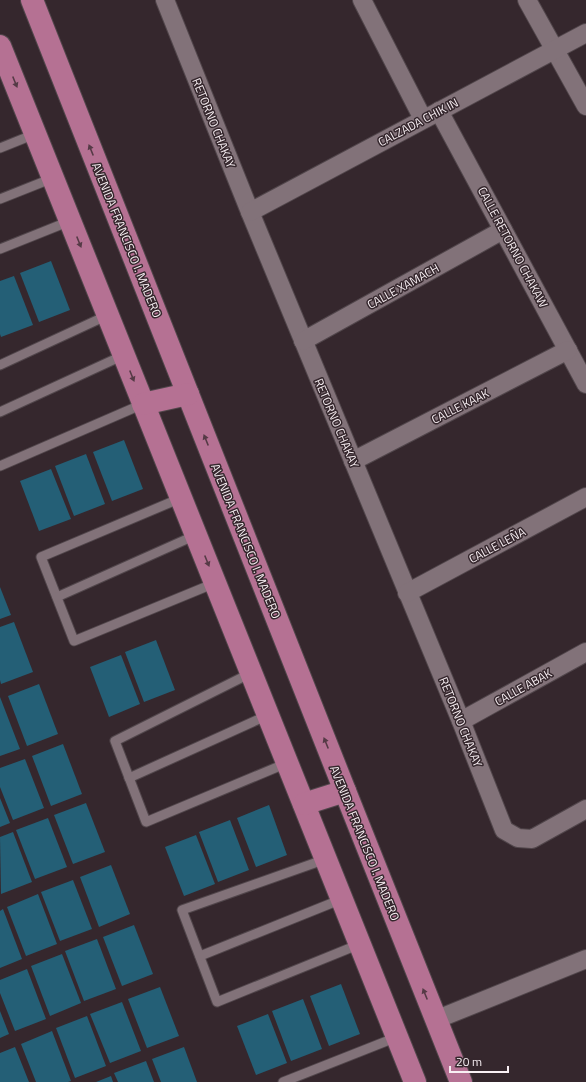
<svg xmlns="http://www.w3.org/2000/svg" width="586" height="1082" font-family="'Titillium Web',sans-serif">
<style>
.building{fill:#245f76}
.lines{fill:none;stroke-linecap:round;stroke-linejoin:round}
.service-casing{stroke:#51464b;stroke-width:11}
.minor-casing{stroke:#51464b;stroke-width:20}
.primary-casing{stroke:#51464b;stroke-width:24}
.service{stroke:#827279;stroke-width:9}
.minor{stroke:#827279;stroke-width:18}
.primary{stroke:#b57193;stroke-width:22}
.oneway{fill:#553a46}
.labels{text-anchor:middle;dominant-baseline:central;stroke-width:3;stroke-linejoin:round;paint-order:stroke}
.street-label{font-size:12px;fill:#f9f0f4;stroke:#35272d}
</style>
<rect width="100%" height="100%" fill="#35272d"/>
<g class="building">
<path d="M 51,261 L 70,310 L 39,322 L 20,273 Z"/>
<path d="M 14,276 L 33,325 L 1,337 L 0,334 L 0,281 Z"/>
<path d="M 124,440 L 143,489 L 112,501 L 93,452 Z"/>
<path d="M 86,454 L 105,504 L 74,516 L 55,466 Z"/>
<path d="M 51,469 L 71,519 L 39,531 L 20,481 Z"/>
<path d="M 0,587 L 11,615 L 0,619 Z"/>
<path d="M 14,622 L 33,672 L 1,684 L 0,680 L 0,627 Z"/>
<path d="M 156,640 L 175,690 L 144,702 L 125,652 Z"/>
<path d="M 121,655 L 140,704 L 109,717 L 90,667 Z"/>
<path d="M 39,684 L 58,734 L 27,746 L 8,696 Z"/>
<path d="M 0,697 L 20,749 L 0,756 Z"/>
<path d="M 63,744 L 82,794 L 51,806 L 32,756 Z"/>
<path d="M 25,759 L 44,808 L 13,820 L 0,787 L 0,768 Z"/>
<path d="M 0,798 L 10,823 L 0,827 Z"/>
<path d="M 86,803 L 105,852 L 73,864 L 54,815 Z"/>
<path d="M 269,805 L 287,855 L 256,867 L 237,818 Z"/>
<path d="M 48,818 L 67,867 L 35,879 L 16,830 Z"/>
<path d="M 230,820 L 249,870 L 218,882 L 199,832 Z"/>
<path d="M 13,832 L 32,882 L 1,894 L 0,837 Z"/>
<path d="M 196,835 L 215,884 L 184,896 L 165,847 Z"/>
<path d="M 111,865 L 130,914 L 99,927 L 80,877 Z"/>
<path d="M 73,880 L 92,929 L 60,941 L 41,892 Z"/>
<path d="M 38,894 L 57,944 L 26,956 L 7,907 Z"/>
<path d="M 3,909 L 22,959 L 0,968 L 0,911 Z"/>
<path d="M 134,925 L 153,974 L 122,986 L 103,937 Z"/>
<path d="M 97,939 L 116,989 L 84,1001 L 65,951 Z"/>
<path d="M 62,954 L 81,1003 L 50,1016 L 31,966 Z"/>
<path d="M 27,969 L 46,1019 L 15,1031 L 0,993 L 0,980 Z"/>
<path d="M 341,984 L 360,1034 L 329,1046 L 310,996 Z"/>
<path d="M 160,987 L 179,1036 L 147,1048 L 128,999 Z"/>
<path d="M 303,999 L 322,1049 L 291,1061 L 272,1011 Z"/>
<path d="M 122,1002 L 141,1051 L 110,1063 L 90,1014 Z"/>
<path d="M 0,1011 L 9,1034 L 0,1038 Z"/>
<path d="M 268,1014 L 287,1063 L 256,1075 L 237,1026 Z"/>
<path d="M 87,1016 L 106,1066 L 75,1078 L 56,1028 Z"/>
<path d="M 52,1031 L 71,1081 L 68,1082 L 36,1082 L 21,1044 Z"/>
<path d="M 15,1047 L 29,1082 L 0,1082 L 0,1053 Z"/>
<path d="M 184,1047 L 197,1082 L 161,1082 L 152,1059 Z"/>
<path d="M 146,1061 L 154,1082 L 118,1082 L 114,1073 Z"/>
<path d="M 111,1076 L 113,1082 L 96,1082 Z"/>
</g>
<g class="lines">
<defs>
<g id="service">
<path d="M 0,148 L 35,134"/>
<path d="M 0,199 L 53,178"/>
<path d="M 0,249 L 70,221"/>
<path d="M 0,365 L 108,315"/>
<path d="M 0,412 L 124,355"/>
<path d="M 0,466 L 143,404"/>
<path d="M 181,498 L 41,557 L 74,641 L 215,583"/>
<path d="M 57,597 L 196,535"/>
<path d="M 251,673 L 115,741 L 146,822 L 287,763"/>
<path d="M 129,778 L 268,715"/>
<path d="M 326,859 L 182,910 L 217,1002 L 360,944"/>
<path d="M 200,956 L 342,899"/>
<path d="M 283,1082 L 397,1037"/>
</g>
<g id="minor">
<path d="M 165,0 L 250,212 L 461,721 L 504,830 L 518,838 L 532,839 L 586,809"/>
<path d="M 362,0 L 423,119"/>
<path d="M 527,0 L 586,106"/>
<path d="M 439,111 L 586,384"/>
<path d="M 250,212 L 586,33"/>
<path d="M 303,341 L 503,230"/>
<path d="M 353,461 L 568,350"/>
<path d="M 407,593 L 586,497"/>
<path d="M 461,721 L 586,652"/>
<path d="M 435,1020 L 586,959"/>
</g>
<g id="primary">
<path d="M 32,0 L 345,791 L 461,1082"/>
<path d="M 0,46 L 415,1082"/>
<path d="M 143,404 L 188,394"/>
<path d="M 304,804 L 345,791"/>
</g>
</defs>
<use href="#service" class="service-casing"/>
<use href="#minor" class="minor-casing"/>
<use href="#primary" class="primary-casing"/>
<use href="#service" class="service"/>
<use href="#minor" class="minor"/>
<use href="#primary" class="primary"/>
</g>
<defs><path id="oneway-solid" d="M-6-.8H1V-3.2L6.5 0L1 3.2V.8H-6Z"/></defs>
<g class="oneway">
<use href="#oneway-solid" transform="translate(15 82) rotate(68)"/>
<use href="#oneway-solid" transform="translate(91 150) rotate(-112)"/>
<use href="#oneway-solid" transform="translate(79 242) rotate(68)"/>
<use href="#oneway-solid" transform="translate(132 376) rotate(68)"/>
<use href="#oneway-solid" transform="translate(206 440) rotate(-112)"/>
<use href="#oneway-solid" transform="translate(207 561) rotate(68)"/>
<use href="#oneway-solid" transform="translate(326 743) rotate(-112)"/>
<use href="#oneway-solid" transform="translate(425 994) rotate(-112)"/>
</g>
<g class="labels">
<g class="street-label">
<text transform="translate(418 122) rotate(-28)">CALZADA CHIK IN</text>
<text transform="translate(214 123) rotate(68)">RETORNO CHAKAY</text>
<text transform="translate(127 240) rotate(68)">AVENIDA FRANCISCO I. MADERO</text>
<text transform="translate(513 247) rotate(62)">CALLE RETORNO CHAKAW</text>
<text transform="translate(403 286) rotate(-29)">CALLE XAMACH</text>
<text transform="translate(460 406) rotate(-27)">CALLE KAAK</text>
<text transform="translate(337 423) rotate(67)">RETORNO CHAKAY</text>
<text transform="translate(246 541) rotate(68)">AVENIDA FRANCISCO I. MADERO</text>
<text transform="translate(497 545) rotate(-28)">CALLE LEÑA</text>
<text transform="translate(523 687) rotate(-29)">CALLE ABAK</text>
<text transform="translate(461 722) rotate(68)">RETORNO CHAKAY</text>
<text transform="translate(365 843) rotate(68)">AVENIDA FRANCISCO I. MADERO</text>
</g>
</g>
<path d="M450 1066v6h58v-6" fill="none" stroke="#f9f0f4" stroke-width="2"/>
<text x="456" y="1066" font-size="12" fill="#f9f0f4" stroke="#35272d" stroke-width="3" paint-order="stroke">20 m</text>
</svg>
